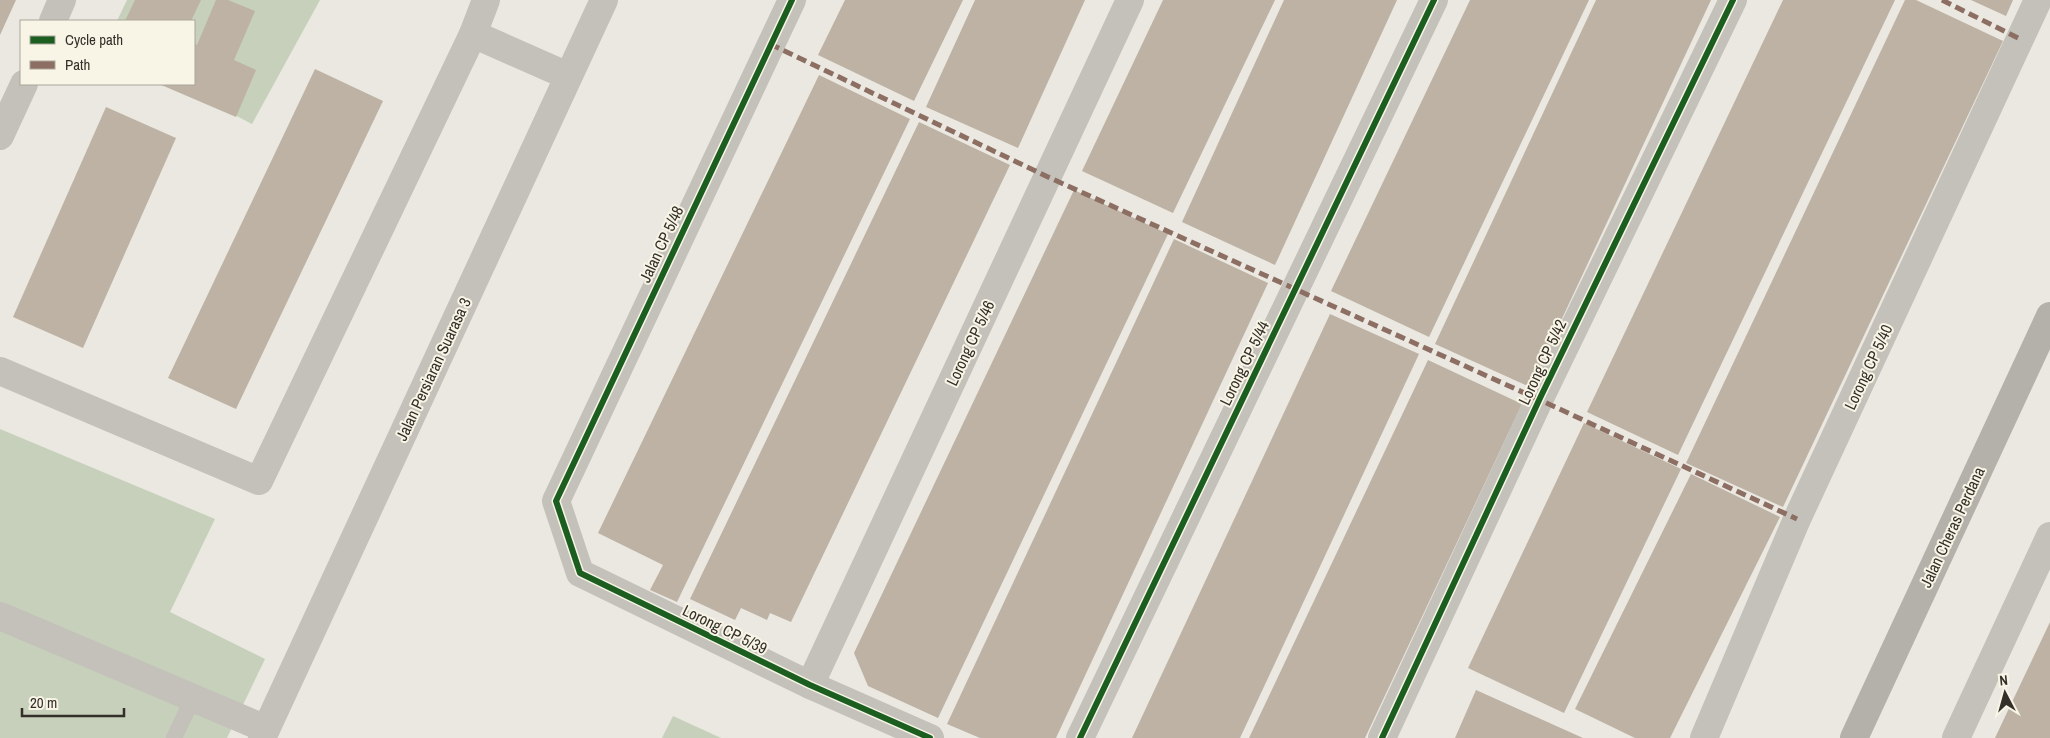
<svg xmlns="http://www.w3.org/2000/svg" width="2050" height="738" font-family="'Archivo Narrow',sans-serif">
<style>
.green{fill:#c6d0bb}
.building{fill:#bdb2a3}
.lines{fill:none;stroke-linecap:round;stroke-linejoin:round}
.lane{stroke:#c3c1b9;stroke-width:16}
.street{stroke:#c3c1b9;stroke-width:28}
.secondary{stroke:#b4b1aa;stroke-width:28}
.quiet{stroke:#8d6e63;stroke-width:5;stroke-dasharray:10 5;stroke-linecap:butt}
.cycleway-casing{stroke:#f8f5e7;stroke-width:9}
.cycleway{stroke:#1b5e20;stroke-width:6}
.labels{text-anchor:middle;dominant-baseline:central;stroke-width:4;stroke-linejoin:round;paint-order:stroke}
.street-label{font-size:16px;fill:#342f28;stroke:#f8f5e7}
</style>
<rect width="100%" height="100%" fill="#eae8e0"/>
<g class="green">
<path d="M 127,0 L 320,0 L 252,124 L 175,84 L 194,84 L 194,21 L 117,21 Z"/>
<path d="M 0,429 L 215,519 L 170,612 L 265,659 L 227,738 L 0,738 Z"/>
<path d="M 673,716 L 721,738 L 662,738 Z"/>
</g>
<g class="building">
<path d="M 0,0 L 16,0 L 0,35 Z"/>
<path d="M 135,0 L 201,0 L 191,21 L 125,21 Z"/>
<path d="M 216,0 L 228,0 L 255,11 L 234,60 L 256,70 L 236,117 L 159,84 L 194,84 L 194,43 L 197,45 Z"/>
<path d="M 845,0 L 963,0 L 914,101 L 818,55 Z"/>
<path d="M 975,0 L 1085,0 L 1018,148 L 926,107 Z"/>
<path d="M 1163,0 L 1275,0 L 1173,213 L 1082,171 Z"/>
<path d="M 1284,0 L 1397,0 L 1275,265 L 1182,222 Z"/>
<path d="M 1470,0 L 1589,0 L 1429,337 L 1331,291 Z"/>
<path d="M 1596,0 L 1711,0 L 1530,387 L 1435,344 Z"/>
<path d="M 1783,0 L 1895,0 L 1678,455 L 1587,412 Z"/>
<path d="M 1905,0 L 1916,0 L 2003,41 L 1783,507 L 1686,463 Z"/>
<path d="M 1971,0 L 2013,0 L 2006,16 Z"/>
<path d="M 315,69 L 383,101 L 236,409 L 168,378 Z"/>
<path d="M 819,75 L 910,119 L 677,602 L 650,590 L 663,565 L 598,533 Z"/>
<path d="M 106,107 L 176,138 L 83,348 L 13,317 Z"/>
<path d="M 919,122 L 1010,165 L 791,622 L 770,613 L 767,620 L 741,608 L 735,620 L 690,599 Z"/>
<path d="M 1074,190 L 1168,234 L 938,718 L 868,686 L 854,653 Z"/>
<path d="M 1174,239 L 1268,283 L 1056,738 L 980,738 L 947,724 Z"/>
<path d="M 1330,314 L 1419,354 L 1276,661 L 1240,738 L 1132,738 Z"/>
<path d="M 1428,360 L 1522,404 L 1365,738 L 1249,738 Z"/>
<path d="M 1584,423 L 1681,469 L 1564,713 L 1468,668 Z"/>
<path d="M 1691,474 L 1780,517 L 1670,738 L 1635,738 L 1575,709 Z"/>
<path d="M 2050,622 L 2050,738 L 1995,738 L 2003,721 Z"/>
<path d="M 1476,690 L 1583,738 L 1455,738 Z"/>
</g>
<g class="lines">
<path class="lane" d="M 174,738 L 193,698"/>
<g class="street">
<path d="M 792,0 L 556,501 L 580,573 L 810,685 L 930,738"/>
<path d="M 53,21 L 62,0"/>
<path d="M 473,34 L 568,76"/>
<path d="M 0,136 L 24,84"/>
<path d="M 0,371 L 259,481 L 473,34 L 486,0"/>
<path d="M 0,616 L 266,729"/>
<path d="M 810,685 L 1130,0"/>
<path d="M 262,738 L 604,0"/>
<path d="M 1080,738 L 1434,0"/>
<path d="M 1382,738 L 1541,396 L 1733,0"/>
<path d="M 1704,738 L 1797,519 L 2038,0"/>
<path d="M 1956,738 L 2050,536"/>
</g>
<path class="secondary" d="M 1854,738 L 2050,316"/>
<g class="quiet">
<path d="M 1942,0 L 2020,39"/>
<path d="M 770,44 L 1048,177 L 1540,400 L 1797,519"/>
</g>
<defs>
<g id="cycleway">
<path d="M 792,0 L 556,501 L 580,573 L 810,685 L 930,738"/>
<path d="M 1080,738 L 1434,0"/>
<path d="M 1382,738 L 1541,396 L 1733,0"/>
</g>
</defs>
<use href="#cycleway" class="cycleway-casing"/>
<use href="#cycleway" class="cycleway"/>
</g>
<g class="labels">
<g class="street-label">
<text transform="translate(661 244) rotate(-65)">Jalan CP 5/48</text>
<text transform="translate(970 343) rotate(-65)">Lorong CP 5/46</text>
<text transform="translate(1542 362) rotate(-65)">Lorong CP 5/42</text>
<text transform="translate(1244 363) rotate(-64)">Lorong CP 5/44</text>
<text transform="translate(1868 367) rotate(-65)">Lorong CP 5/40</text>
<text transform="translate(433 369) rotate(-65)">Jalan Persiaran Suarasa 3</text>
<text transform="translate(1952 527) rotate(-65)">Jalan Cheras Perdana</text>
<text transform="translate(725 629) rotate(26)">Lorong CP 5/39</text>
</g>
</g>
<rect x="20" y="20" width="175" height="65" fill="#f8f5e7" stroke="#aaa69b"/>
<rect x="30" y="36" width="25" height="8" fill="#1b5e20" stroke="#aaa69b"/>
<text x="65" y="45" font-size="15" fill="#342f28">Cycle path</text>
<rect x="30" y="61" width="25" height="8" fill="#8d6e63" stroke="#aaa69b"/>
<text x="65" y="70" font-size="15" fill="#342f28">Path</text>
<g transform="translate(2005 693) rotate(354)" stroke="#f8f5e7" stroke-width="4" paint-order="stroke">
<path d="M0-4L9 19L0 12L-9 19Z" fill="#342f28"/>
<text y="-8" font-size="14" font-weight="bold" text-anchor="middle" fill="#342f28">N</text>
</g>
<path d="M22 708v8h102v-8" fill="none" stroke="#342f28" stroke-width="2.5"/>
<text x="30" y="708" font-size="15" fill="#342f28" stroke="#f8f5e7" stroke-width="4" paint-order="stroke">20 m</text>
</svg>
